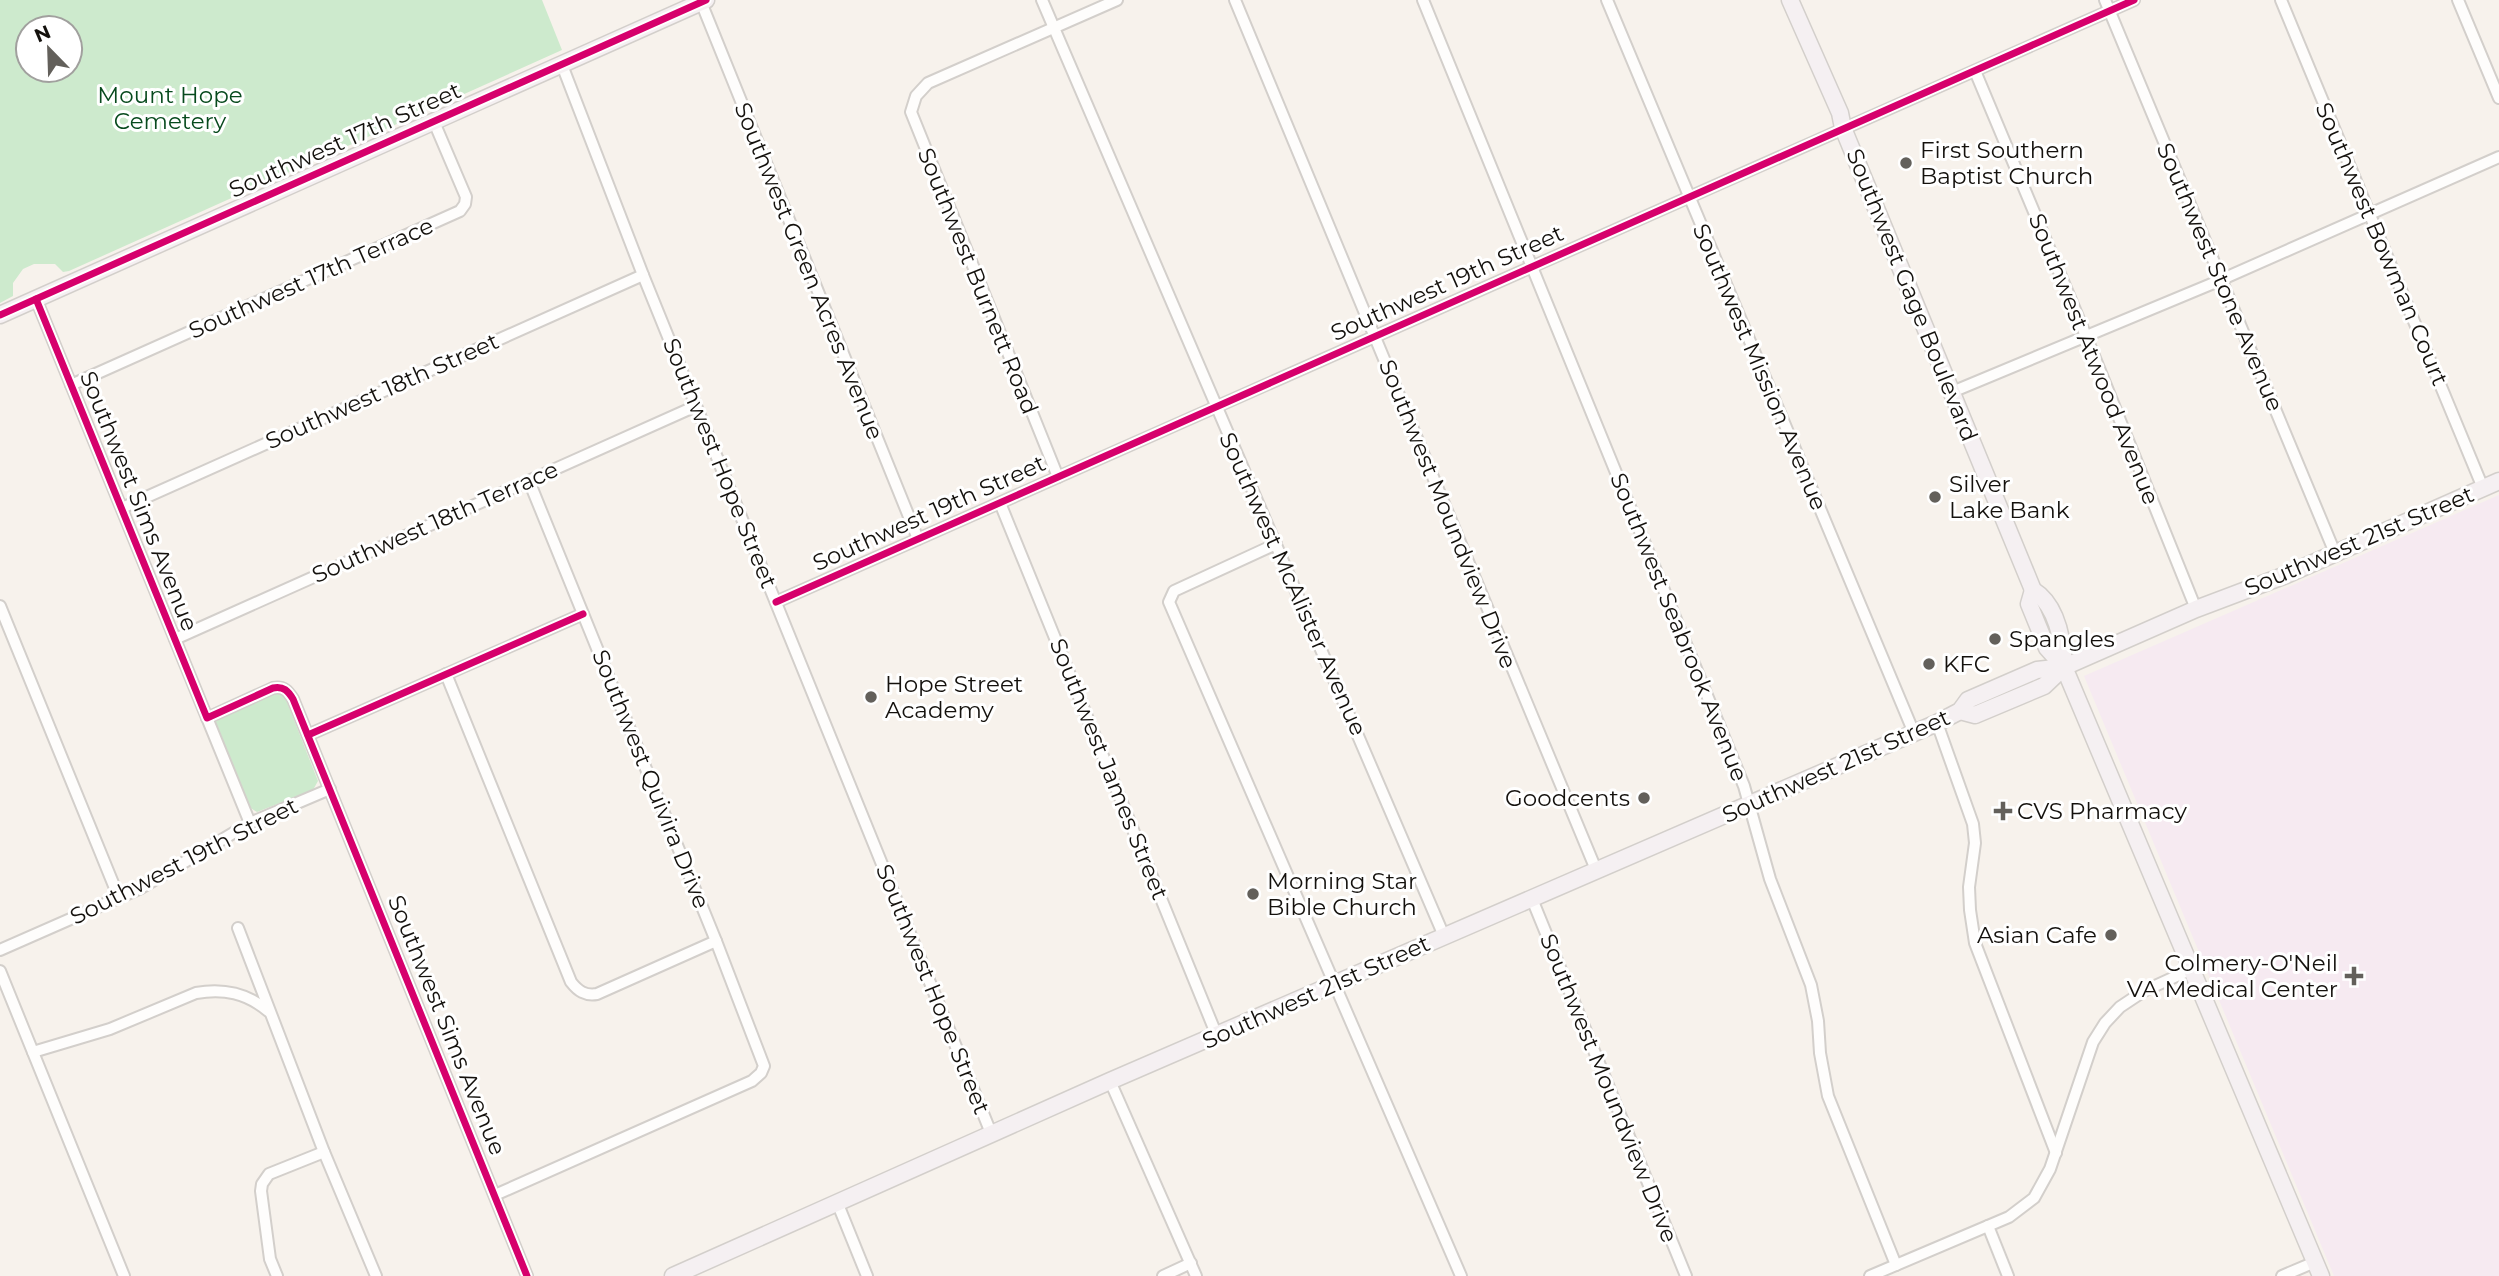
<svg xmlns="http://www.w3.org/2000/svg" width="2499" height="1276" font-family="Montserrat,sans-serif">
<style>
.medical{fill:#f6eaf1}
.green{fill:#cdeacd;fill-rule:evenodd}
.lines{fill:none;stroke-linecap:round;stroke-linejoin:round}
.street-casing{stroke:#d3cfcb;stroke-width:14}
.secondary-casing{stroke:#d3cfcb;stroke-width:19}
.street{stroke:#fefdfc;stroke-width:10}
.secondary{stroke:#f5f0f2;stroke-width:16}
.cycleway-casing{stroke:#fff;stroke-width:11}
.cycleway{stroke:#d6006c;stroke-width:7}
.poi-dot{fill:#63605b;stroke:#fff;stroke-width:2.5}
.labels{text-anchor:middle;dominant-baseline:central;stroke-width:6;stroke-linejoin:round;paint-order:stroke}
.park-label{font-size:23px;fill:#074a1d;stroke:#fff}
.street-label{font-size:23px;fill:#14110d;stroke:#fff}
.poi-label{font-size:23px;fill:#14110d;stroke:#fff;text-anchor:start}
</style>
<rect width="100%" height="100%" fill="#f7f2ec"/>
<path class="medical" d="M 2499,495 L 2499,1276 L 2334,1276 L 2084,676 Z"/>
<g class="green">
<path d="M 0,0 L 542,0 L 562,50 L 462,95 C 438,92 434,96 419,114 L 69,271 L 63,272 L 55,264 L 34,264 L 23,269 L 13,283 L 13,296 L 0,303 ZM 70,28 L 70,70 L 28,70 L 28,28 Z"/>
<path d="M 277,692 L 285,697 L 318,781 L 313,790 L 257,812 L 249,807 L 215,721 Z"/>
</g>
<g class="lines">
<defs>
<g id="street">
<path d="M 1042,0 L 1444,936"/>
<path d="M 1235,0 L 1597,872"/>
<path d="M 1423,0 L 1744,786 L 1770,879 L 1811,985 L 1818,1021 L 1820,1053 L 1828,1096 L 1896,1265"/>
<path d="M 1607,0 L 1914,733"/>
<path d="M 2105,0 L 2335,553"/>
<path d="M 2281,0 L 2483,488"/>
<path d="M 2458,0 L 2499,98"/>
<path d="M 701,2 L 918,539"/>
<path d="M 562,65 L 643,275 L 991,1133"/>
<path d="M 1975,71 L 2086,336 L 2196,609"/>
<path d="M 36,299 L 250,823"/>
<path d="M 71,385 L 460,211 L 465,204 L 466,197 L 434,122"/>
<path d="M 1952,392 L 2209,285 L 2499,157"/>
<path d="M 1058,477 L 911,112 L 916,96 L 928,83 L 1117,0"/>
<path d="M 1000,503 L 1217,1036"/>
<path d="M 122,508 L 643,275"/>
<path d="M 1276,544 L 1174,591 L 1169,602 L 1461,1276"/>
<path d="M 776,602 L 2134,0"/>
<path d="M 0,606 L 119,898"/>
<path d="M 175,639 L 696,406"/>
<path d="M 446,674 L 571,982 C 578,991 585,996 597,994 L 716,941"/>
<path d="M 207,718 L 273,688 C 284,686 288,691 293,699 L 527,1276"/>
<path d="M 1937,723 L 1973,824 L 1975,843 L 1969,887 L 1970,910 L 1975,943 L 2056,1153"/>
<path d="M 308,735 L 583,614"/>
<path d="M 1532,899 L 1686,1276"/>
<path d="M 238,928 L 324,1152 L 376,1276"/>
<path d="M 0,950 L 141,888 L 250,823 L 330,789"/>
<path d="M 0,971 L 124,1276"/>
<path d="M 33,1052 L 110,1029 L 196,993 C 224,988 247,993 268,1011"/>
<path d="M 1110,1081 L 1196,1276"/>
<path d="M 495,1195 L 752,1081 L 761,1073 L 764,1066 L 716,941 L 529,481"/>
<path d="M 837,1202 L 867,1276"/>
<path d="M 1988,1226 L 2008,1276"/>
<path d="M 277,1276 L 270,1259 L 261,1191 L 262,1184 L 269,1174 L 324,1152"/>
<path d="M 1163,1276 L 1191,1263"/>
<path d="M 1870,1276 L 2009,1217 L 2034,1198 L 2050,1169 L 2093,1042 L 2105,1023 L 2120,1007 L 2144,991 L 2192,969"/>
<path d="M 2282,1276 L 2315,1262"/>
</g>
<g id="secondary">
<path d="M 1790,0 L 1840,113 L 1843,128 L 2033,590 C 2057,605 2063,641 2064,667"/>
<path d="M 0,315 L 706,0"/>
<path d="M 2033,590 L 2029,604 L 2047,648 L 2064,667 L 2321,1276"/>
<path d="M 1960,711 L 1975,715 L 2044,686 L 2064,667 L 2196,609 L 2286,575 L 2499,481"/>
<path d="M 673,1276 L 1110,1081 L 1937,723 L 1960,711 L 1968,700 L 2037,670 L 2064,667"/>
</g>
</defs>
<use href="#street" class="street-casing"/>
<use href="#secondary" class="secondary-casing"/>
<use href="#street" class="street"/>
<use href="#secondary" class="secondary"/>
<defs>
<g id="cycleway">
<path d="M 36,299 L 207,718 L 273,688 C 284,686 288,691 293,699 L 527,1276"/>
<path d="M 0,315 L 706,0"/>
<path d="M 776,602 L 2134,0"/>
<path d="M 308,735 L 583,614"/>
</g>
</defs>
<use href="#cycleway" class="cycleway-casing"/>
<use href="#cycleway" class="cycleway"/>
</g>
<g class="poi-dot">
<circle cx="1906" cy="163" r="7"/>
<circle cx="1935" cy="497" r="7"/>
<circle cx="1995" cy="639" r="7"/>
<circle cx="1929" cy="664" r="7"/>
<circle cx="871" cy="697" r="7"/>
<circle cx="1644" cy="798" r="7"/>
<path d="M1999.5 800.5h7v7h7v7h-7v7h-7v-7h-7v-7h7z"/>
<circle cx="1253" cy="894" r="7"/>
<circle cx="2111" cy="935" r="7"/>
<path d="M2350.5 965.5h7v7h7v7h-7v7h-7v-7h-7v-7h7z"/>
</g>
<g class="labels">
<g class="park-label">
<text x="170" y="95">Mount Hope<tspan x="170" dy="26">Cemetery</tspan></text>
</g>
<g class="street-label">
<text transform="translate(345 140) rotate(-24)">Southwest 17th Street</text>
<text transform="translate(2382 244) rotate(67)">Southwest Bowman Court</text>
<text transform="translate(809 271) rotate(68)">Southwest Green Acres Avenue</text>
<text transform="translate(2220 277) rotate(67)">Southwest Stone Avenue</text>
<text transform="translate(311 278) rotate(-24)">Southwest 17th Terrace</text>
<text transform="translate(978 281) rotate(68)">Southwest Burnett Road</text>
<text transform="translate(1447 283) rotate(-24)">Southwest 19th Street</text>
<text transform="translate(1912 295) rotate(68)">Southwest Gage Boulevard</text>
<text transform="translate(2094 359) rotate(68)">Southwest Atwood Avenue</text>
<text transform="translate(1760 367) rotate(67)">Southwest Mission Avenue</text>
<text transform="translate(382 391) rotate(-24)">Southwest 18th Street</text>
<text transform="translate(720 463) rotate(68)">Southwest Hope Street</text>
<text transform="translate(139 501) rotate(68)">Southwest Sims Avenue</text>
<text transform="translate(929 513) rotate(-24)">Southwest 19th Street</text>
<text transform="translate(1448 514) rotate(68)">Southwest Moundview Drive</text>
<text transform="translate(435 522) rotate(-24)">Southwest 18th Terrace</text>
<text transform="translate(2359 541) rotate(-23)">Southwest 21st Street</text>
<text transform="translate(1293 584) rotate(66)">Southwest McAlister Avenue</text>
<text transform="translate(1679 627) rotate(68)">Southwest Seabrook Avenue</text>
<text transform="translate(1836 766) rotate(-24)">Southwest 21st Street</text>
<text transform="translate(1109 769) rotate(68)">Southwest James Street</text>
<text transform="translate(651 779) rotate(68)">Southwest Quivira Drive</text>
<text transform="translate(184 861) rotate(-27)">Southwest 19th Street</text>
<text transform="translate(933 989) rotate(68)">Southwest Hope Street</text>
<text transform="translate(1316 992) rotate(-24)">Southwest 21st Street</text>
<text transform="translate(447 1025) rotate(68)">Southwest Sims Avenue</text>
<text transform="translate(1609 1088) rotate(68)">Southwest Moundview Drive</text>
</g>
<g class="poi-label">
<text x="1920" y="150">First Southern<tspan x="1920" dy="26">Baptist Church</tspan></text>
<text x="1949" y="484">Silver<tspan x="1949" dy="26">Lake Bank</tspan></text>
<text x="2009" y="639">Spangles</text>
<text x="1943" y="664">KFC</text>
<text x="885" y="684">Hope Street<tspan x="885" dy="26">Academy</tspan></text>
<text x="1630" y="798" text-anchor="end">Goodcents</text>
<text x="2017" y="811">CVS Pharmacy</text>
<text x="1267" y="881">Morning Star<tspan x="1267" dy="26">Bible Church</tspan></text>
<text x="2097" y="935" text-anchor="end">Asian Cafe</text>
<text x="2338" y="963" text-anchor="end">Colmery-O'Neil<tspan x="2338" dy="26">VA Medical Center</tspan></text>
</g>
</g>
<g transform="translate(49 49) rotate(337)"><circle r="33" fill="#ffffff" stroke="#a1a09e" stroke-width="2"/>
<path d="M0-5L12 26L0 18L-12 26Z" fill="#63605b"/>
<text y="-10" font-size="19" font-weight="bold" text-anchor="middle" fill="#14110d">N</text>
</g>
</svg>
